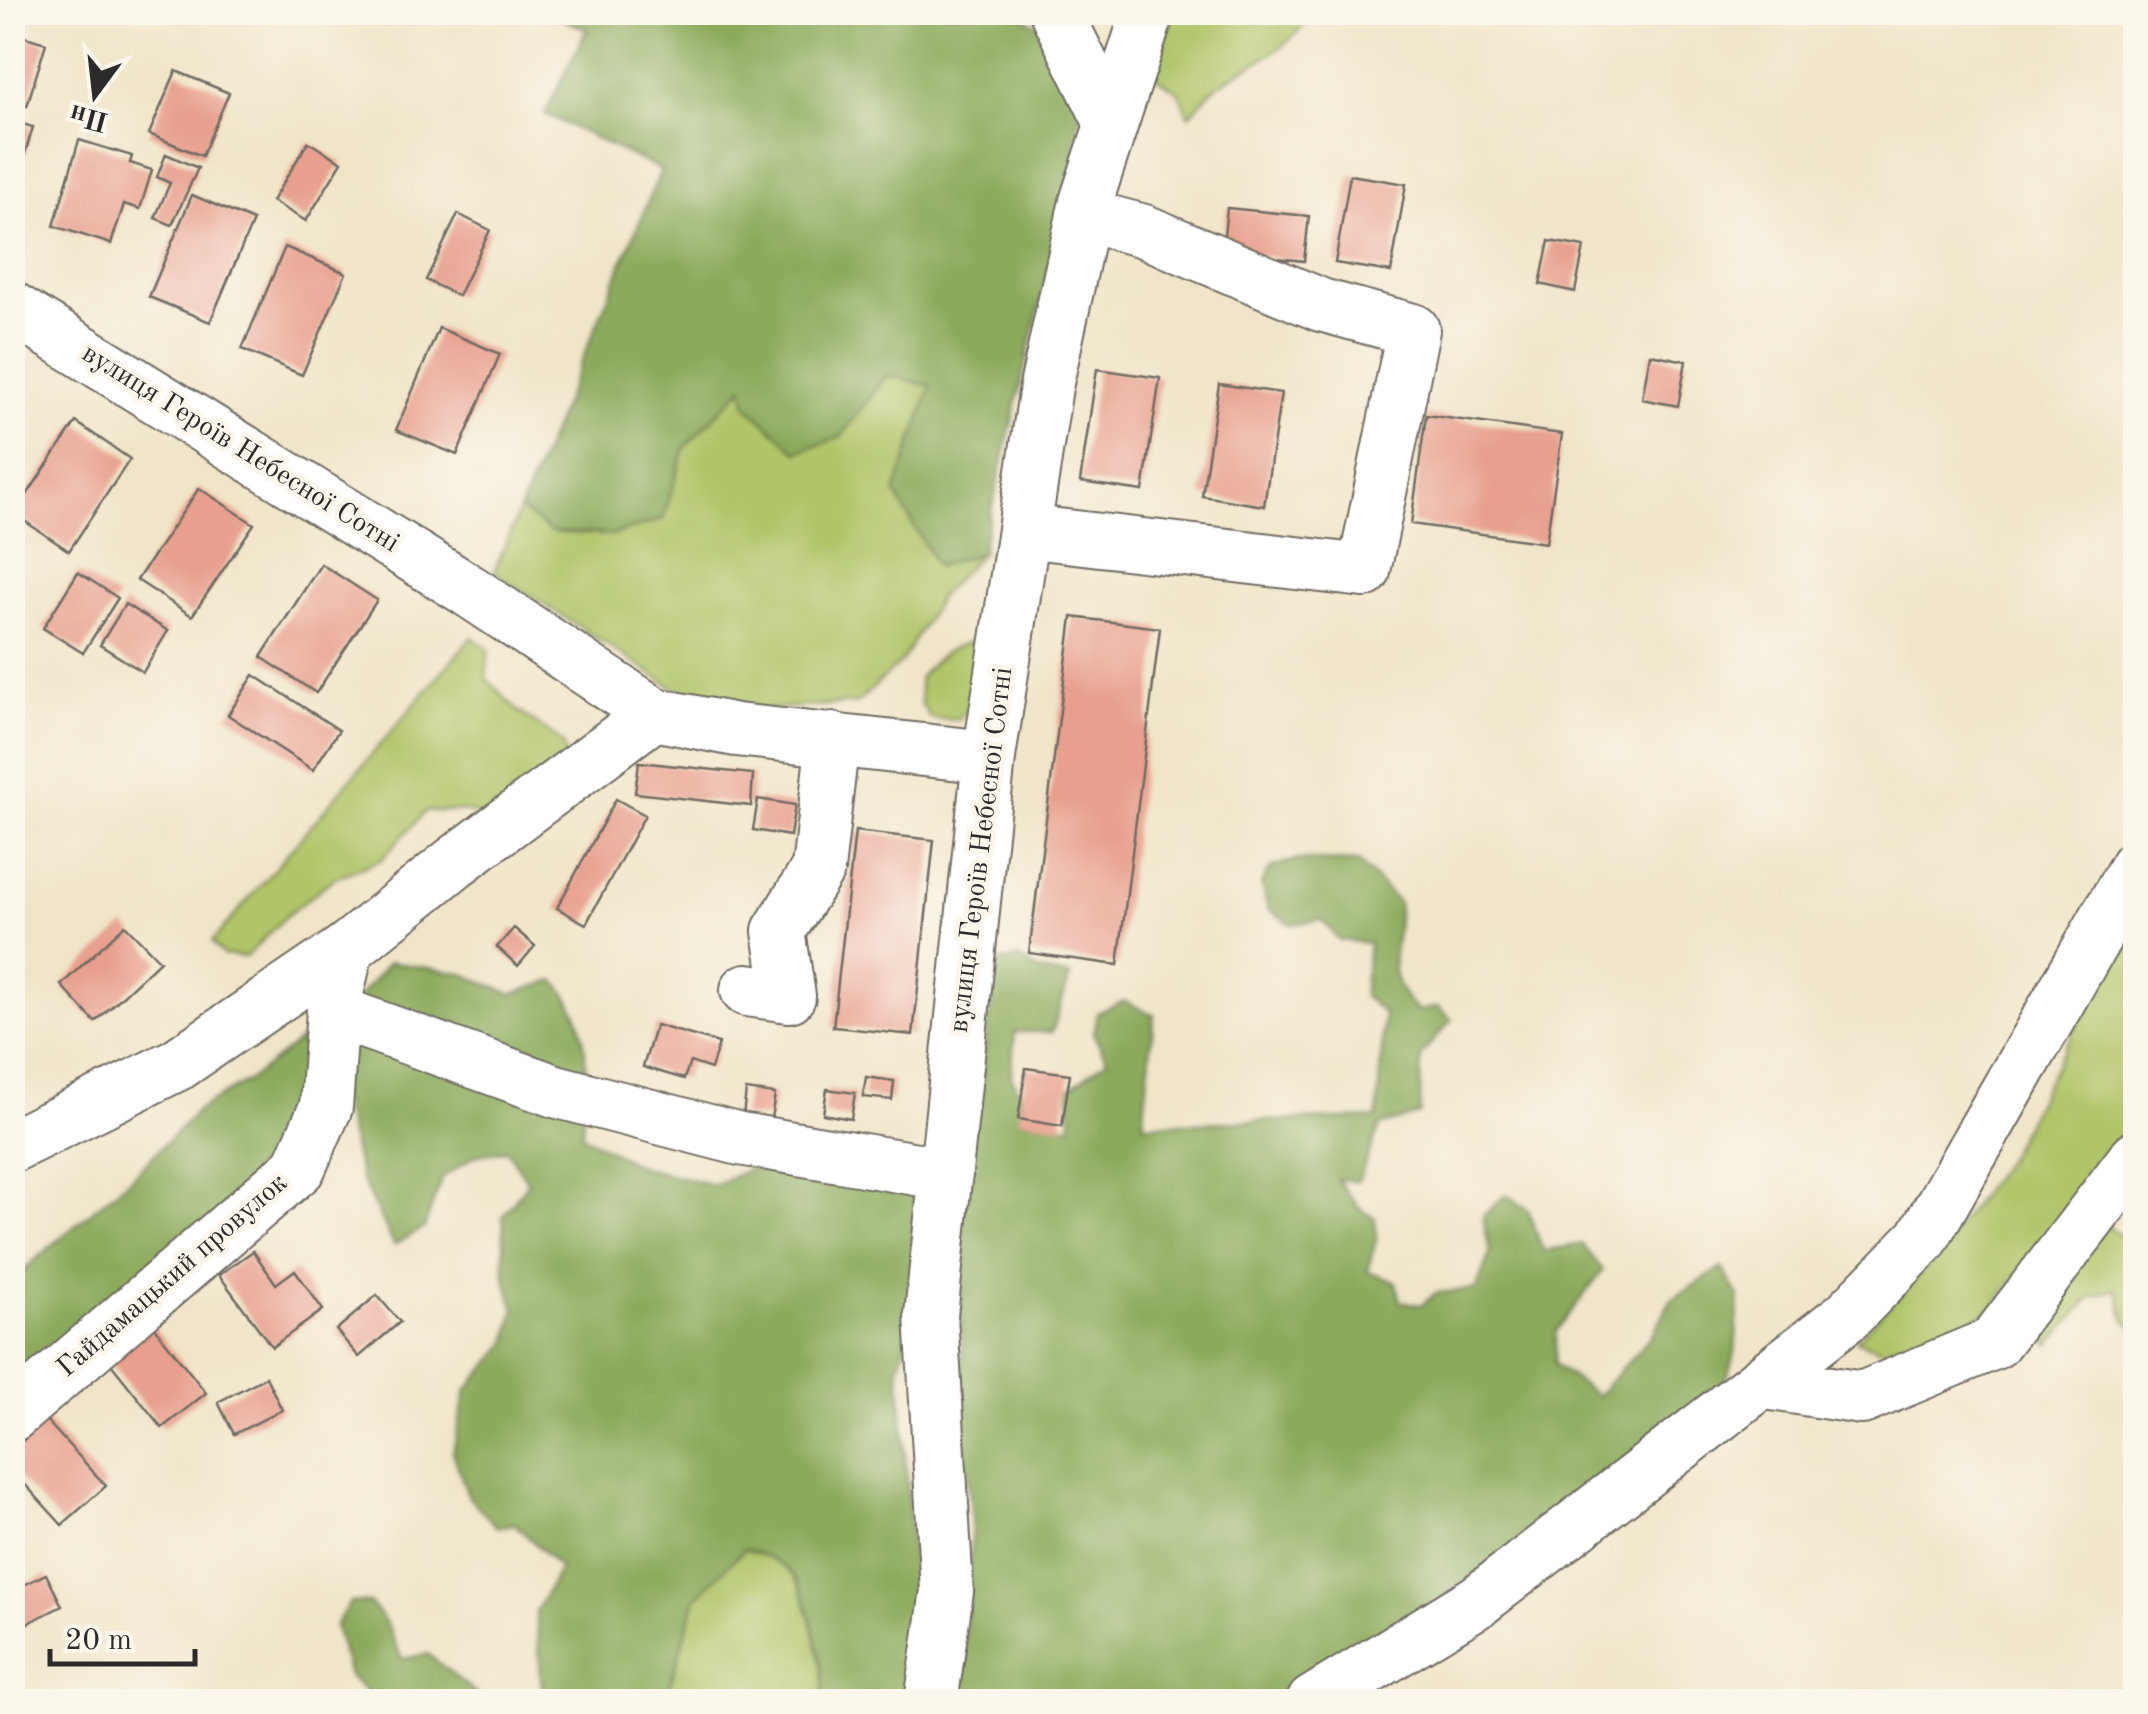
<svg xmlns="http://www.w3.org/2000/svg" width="2148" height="1714" font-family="'Old Standard TT',serif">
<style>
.green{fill:#b0c468;stroke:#6e784a;stroke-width:2.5}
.forest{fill:#8caa5c;stroke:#5c6a44;stroke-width:2.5}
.building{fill:#e89f8d}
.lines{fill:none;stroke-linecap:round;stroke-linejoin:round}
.minor-casing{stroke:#706c62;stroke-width:56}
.minor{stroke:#fff;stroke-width:52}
.labels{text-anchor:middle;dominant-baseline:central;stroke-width:10;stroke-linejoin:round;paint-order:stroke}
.street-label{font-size:28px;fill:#2b2b2b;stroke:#fbf7ec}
</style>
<rect width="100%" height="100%" fill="#fbf7ec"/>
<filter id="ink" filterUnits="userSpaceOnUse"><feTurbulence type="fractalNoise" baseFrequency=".01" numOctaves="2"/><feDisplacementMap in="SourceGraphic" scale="20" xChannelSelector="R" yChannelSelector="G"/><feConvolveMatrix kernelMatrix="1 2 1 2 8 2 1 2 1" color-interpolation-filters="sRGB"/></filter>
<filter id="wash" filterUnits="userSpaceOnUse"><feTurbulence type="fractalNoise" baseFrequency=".0048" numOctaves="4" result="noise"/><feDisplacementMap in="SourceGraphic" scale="40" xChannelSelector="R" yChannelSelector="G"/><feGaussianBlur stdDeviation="2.25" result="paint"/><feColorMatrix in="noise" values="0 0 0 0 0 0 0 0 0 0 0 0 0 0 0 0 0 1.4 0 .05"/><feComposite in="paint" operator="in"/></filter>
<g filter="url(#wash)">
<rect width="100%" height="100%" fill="#f0e5c8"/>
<g class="green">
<path d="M 1174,13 L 1311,13 C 1295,48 1248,64 1217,86 C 1207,94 1198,106 1189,116 L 1178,91 L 1152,75 Z"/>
<path d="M 886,375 L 931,385 L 937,566 L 981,553 L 940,596 L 902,661 L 857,703 L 769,709 L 688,697 L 494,572 L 520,509 L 551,532 L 613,535 L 663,519 L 685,447 L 744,386 L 841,437 Z"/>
<path d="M 472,637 L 489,649 L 486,678 L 518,711 L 562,742 L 569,765 L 492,818 L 465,811 L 426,811 L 381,860 L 334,878 L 286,916 L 246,957 L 223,955 L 212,942 Z"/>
<path d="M 977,641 C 995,677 985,694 958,720 L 930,718 L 921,703 L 919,678 C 936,658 951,644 977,641 Z"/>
<path d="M 2135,913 L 2135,1122 L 1991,1309 L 1909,1361 L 1856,1340 L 1931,1263 L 2008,1157 Z"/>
<path d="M 2102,1221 L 2124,1238 L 2135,1238 L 2135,1330 L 2125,1320 L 2117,1289 L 2091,1297 L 2049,1345 L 2024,1318 Z"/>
<path d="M 744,1549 C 760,1553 780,1562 792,1574 C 807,1588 828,1682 823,1701 L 665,1702 L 696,1597 Z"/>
</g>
<g class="forest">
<path d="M 1014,12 L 1053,34 L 1082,97 L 1072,169 L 981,553 L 937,566 L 895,493 L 931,386 L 887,375 L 841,437 L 797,452 L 747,406 L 743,387 L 685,447 L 663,519 L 613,535 L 551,532 L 520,509 L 661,170 L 545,114 L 587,29 L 548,13 Z"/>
<path d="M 1295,860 L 1359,862 L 1398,902 C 1401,950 1377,974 1418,1011 L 1438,1007 L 1452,1020 L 1421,1055 L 1420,1114 L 1380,1126 L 1358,1181 L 1337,1179 L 1359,1208 L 1375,1218 L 1377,1237 L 1367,1272 L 1396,1282 L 1400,1302 L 1422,1305 L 1436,1293 L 1476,1289 L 1490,1253 L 1483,1216 L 1506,1194 L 1528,1209 L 1543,1251 L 1582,1244 L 1603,1270 L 1556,1331 L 1554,1364 L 1597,1396 L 1653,1334 L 1671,1300 L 1722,1268 L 1739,1296 L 1735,1354 L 1722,1393 L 1698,1419 L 1292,1701 L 962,1702 L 972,1521 L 962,1419 L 961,1218 L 997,962 L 1019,958 L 1038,971 L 1070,976 L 1052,1032 L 1015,1032 L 1011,1076 L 1020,1092 L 1019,1119 L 1071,1126 L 1070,1088 L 1107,1060 L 1093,1033 L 1097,1013 L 1124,1001 L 1154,1015 L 1143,1124 L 1377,1118 L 1384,1013 L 1363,996 L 1369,943 L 1339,940 L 1322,920 L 1291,924 L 1268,909 L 1261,884 L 1271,867 Z"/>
<path d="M 389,962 L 461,973 L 512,994 L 555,980 C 596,1025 585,1078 582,1135 L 641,1167 L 714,1185 L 783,1154 L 896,1182 L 921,1205 L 909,1335 L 899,1367 L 916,1607 L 907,1701 L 823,1701 C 828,1682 807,1588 792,1574 C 780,1562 760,1553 744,1549 L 696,1598 L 665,1701 L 532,1701 L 542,1691 L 536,1611 L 560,1568 L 515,1524 L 497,1527 L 468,1496 L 453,1452 L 466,1391 L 507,1343 L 515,1309 L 505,1278 L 503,1216 L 528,1182 L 507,1150 L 474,1156 L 442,1178 L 424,1228 L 394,1245 L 361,1179 L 338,1088 L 352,1005 Z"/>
<path d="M 313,1030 L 315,1085 L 286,1152 L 13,1397 L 13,1273 L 21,1272 L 131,1178 L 199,1109 L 252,1078 Z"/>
<path d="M 350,1602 L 370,1603 L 387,1624 L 402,1659 L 428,1654 L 485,1701 L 375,1701 L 349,1676 L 335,1626 Z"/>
</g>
<g id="blocks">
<g class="building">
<path d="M 12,33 L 46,43 L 27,106 L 12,102 Z"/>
<path d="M 176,71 L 229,93 L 202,156 L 149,134 Z"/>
<path d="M 12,121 L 33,127 L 13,193 L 12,193 Z"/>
<path d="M 79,140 L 132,156 L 130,163 L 152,170 L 140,209 L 124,204 L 111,244 L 54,226 Z"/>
<path d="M 308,142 L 342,162 L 306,221 L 272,201 Z"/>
<path d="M 166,154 L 198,168 L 172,225 L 155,218 L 170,183 L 157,177 Z"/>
<path d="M 1350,175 L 1406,184 L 1391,272 L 1335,263 Z"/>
<path d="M 192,195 L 253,221 L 210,322 L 149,297 Z"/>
<path d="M 1227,208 L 1309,216 L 1304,261 L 1222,252 Z"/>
<path d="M 458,214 L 490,230 L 458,296 L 426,280 Z"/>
<path d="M 1549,241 L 1584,247 L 1575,292 L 1540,284 Z"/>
<path d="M 285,247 L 346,273 L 302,375 L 242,349 Z"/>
<path d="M 439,328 L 500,354 L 457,455 L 396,430 Z"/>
<path d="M 1650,354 L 1686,361 L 1678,406 L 1642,399 Z"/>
<path d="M 1097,369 L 1160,378 L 1143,491 L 1080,482 Z"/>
<path d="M 1219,384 L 1281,393 L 1264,506 L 1202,496 Z"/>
<path d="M 1426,415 L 1562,434 L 1546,543 L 1411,524 Z"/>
<path d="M 76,422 L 130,459 L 69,551 L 14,514 Z"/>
<path d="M 199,488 L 254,524 L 192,616 L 137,580 Z"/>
<path d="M 321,564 L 377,600 L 316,693 L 261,657 Z"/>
<path d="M 78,572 L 118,598 L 83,653 L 43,628 Z"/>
<path d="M 125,604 L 168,631 L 143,672 L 100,645 Z"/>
<path d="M 1072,617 L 1160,628 L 1118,965 L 1029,953 Z"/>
<path d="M 254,675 L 339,730 L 313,770 L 228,715 Z"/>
<path d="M 639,762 L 753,774 L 751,806 L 635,793 Z"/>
<path d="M 616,799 L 645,815 L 586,924 L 557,908 Z"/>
<path d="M 758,799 L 795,805 L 790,836 L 753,830 Z"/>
<path d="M 855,831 L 934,840 L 913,1035 L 833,1027 Z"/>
<path d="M 125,925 L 160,961 L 95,1022 L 61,985 Z"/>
<path d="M 514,928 L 535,946 L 518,966 L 497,947 Z"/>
<path d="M 656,1025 L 719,1043 L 711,1069 L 690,1062 L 684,1079 L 643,1067 Z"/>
<path d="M 1026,1068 L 1070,1074 L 1062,1126 L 1018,1119 Z"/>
<path d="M 866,1077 L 894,1081 L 892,1100 L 863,1097 Z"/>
<path d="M 827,1089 L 855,1093 L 851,1119 L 823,1114 Z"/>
<path d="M 746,1090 L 775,1094 L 771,1119 L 743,1116 Z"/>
<path d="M 253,1251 L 276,1284 L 295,1270 L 323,1310 L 272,1347 L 219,1275 Z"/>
<path d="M 377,1295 L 400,1322 L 359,1357 L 336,1330 Z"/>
<path d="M 151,1323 L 206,1393 L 162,1428 L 107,1359 Z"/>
<path d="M 266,1377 L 282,1410 L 234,1434 L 218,1402 Z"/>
<path d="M 46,1420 L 106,1486 L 62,1525 L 12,1470 L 12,1450 Z"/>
<path d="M 46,1574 L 62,1606 L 12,1631 L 12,1591 Z"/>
</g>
</g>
</g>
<g filter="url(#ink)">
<use href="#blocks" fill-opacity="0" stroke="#706c62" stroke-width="2.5"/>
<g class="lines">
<defs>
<g id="minor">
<path d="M 1056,12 L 1111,123"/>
<path d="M 12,308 L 468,590 L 654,714 L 736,730 L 989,757"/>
<path d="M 1024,531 L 1364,571 L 1413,330 L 1321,305 L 1144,231 L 1083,215"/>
<path d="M 747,990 L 789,996 L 779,931 L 818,869 L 833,739"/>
<path d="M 333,1011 L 555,1091 L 740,1139 L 946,1174"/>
<path d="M 12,1146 L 178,1064 L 347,949"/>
<path d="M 1766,1383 L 1862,1398 L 1994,1343 L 2136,1157"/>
<path d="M 12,1415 L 299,1168 L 326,1107 L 333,1011 L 347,949 L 455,862 L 654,714"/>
<path d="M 931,1702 L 947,1591 L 931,1315 L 989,757 L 1046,387 L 1086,202 L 1148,12"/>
<path d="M 1313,1702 L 1478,1601 L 1847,1316 L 1922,1239 L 2136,866"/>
</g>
</defs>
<use href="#minor" class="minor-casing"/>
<use href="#minor" class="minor"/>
</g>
</g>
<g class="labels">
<g class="street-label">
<text transform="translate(240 449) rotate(32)">вулиця Героїв Небесної Сотні</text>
<text transform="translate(982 850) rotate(-83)">вулиця Героїв Небесної Сотні</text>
<text transform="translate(173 1276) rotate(-41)">Гайдамацький провулок</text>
</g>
</g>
<rect width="2148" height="1714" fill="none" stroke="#fbf7ec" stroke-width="50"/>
<g transform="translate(95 95) rotate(195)" stroke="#fbf7ec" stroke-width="8" paint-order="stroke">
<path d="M0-8L18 38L0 25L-18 38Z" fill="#2b2b2b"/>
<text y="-15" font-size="28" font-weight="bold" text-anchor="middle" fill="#2b2b2b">Пн</text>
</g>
<path d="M50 1649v15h145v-15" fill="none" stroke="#2b2b2b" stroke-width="5"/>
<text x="65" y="1649" font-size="30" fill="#2b2b2b" stroke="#fbf7ec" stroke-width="8" paint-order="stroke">20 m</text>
</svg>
